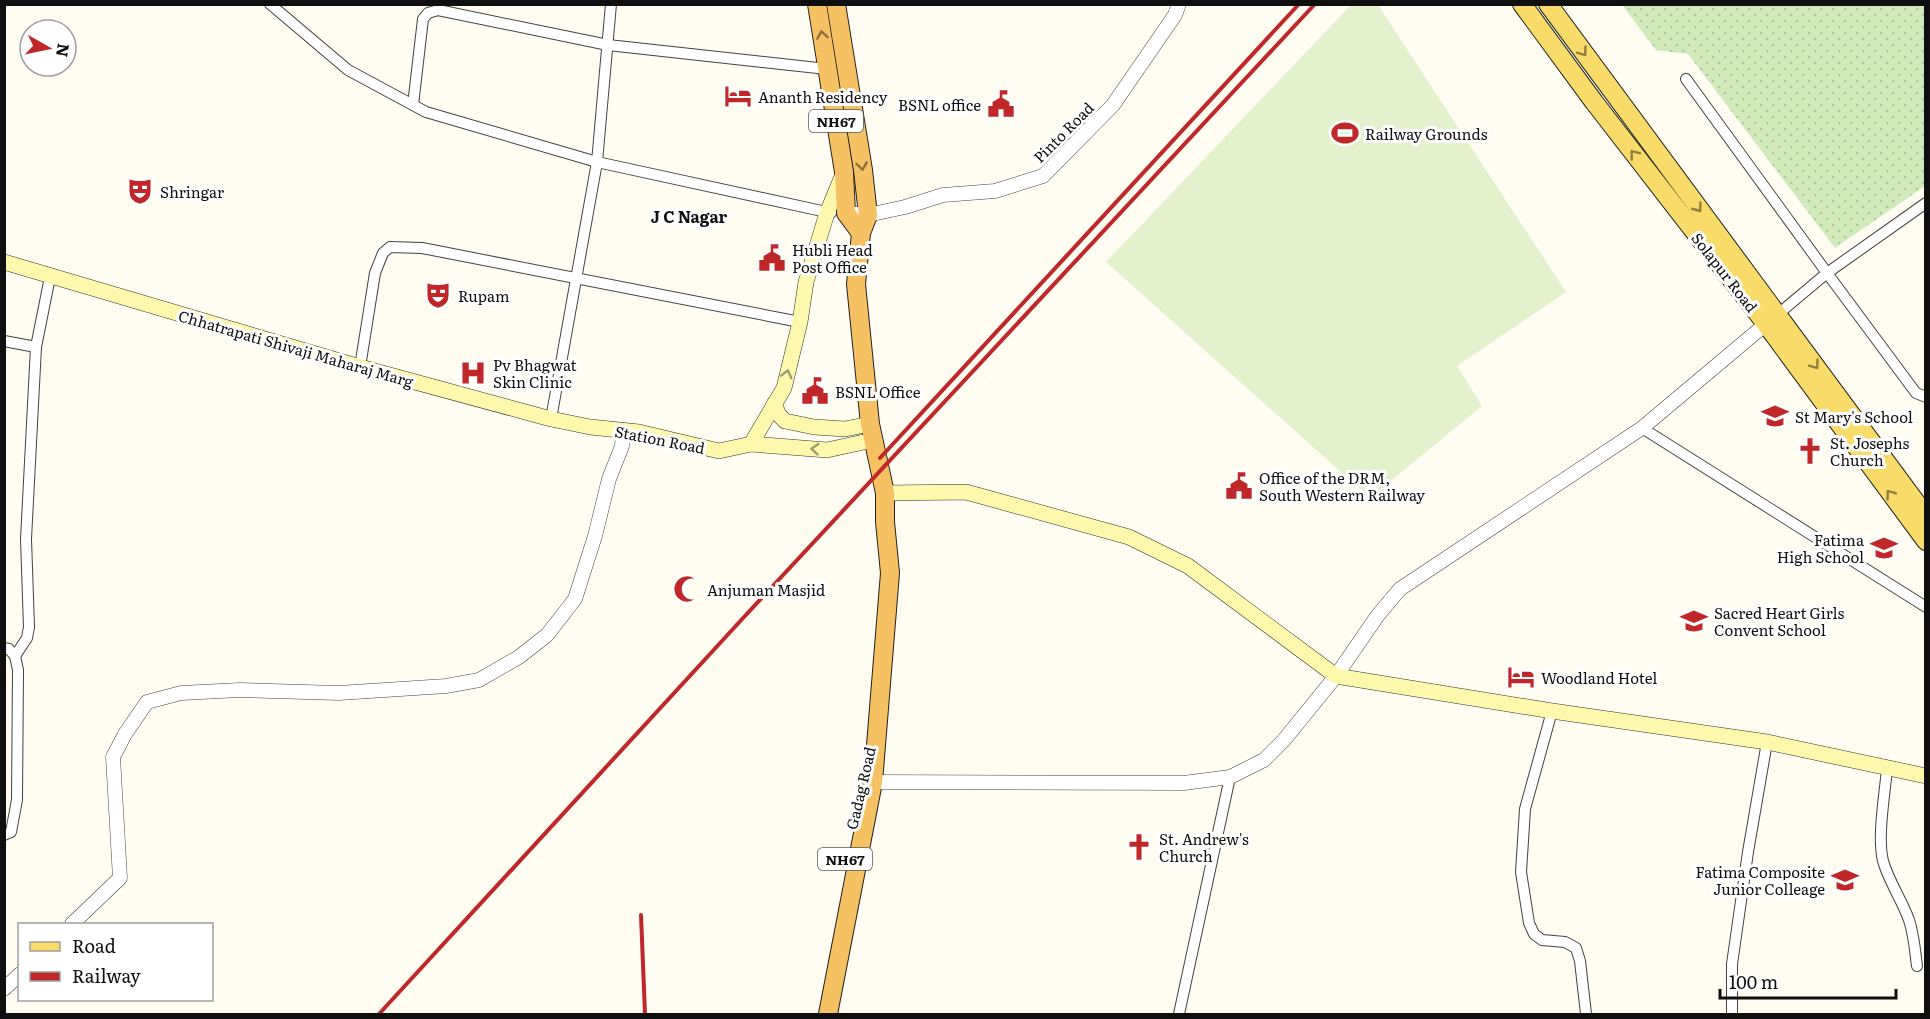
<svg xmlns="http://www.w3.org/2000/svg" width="1930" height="1019" font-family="Literata,serif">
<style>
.grass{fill:url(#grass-dots)}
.pitch{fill:#e3f1cd}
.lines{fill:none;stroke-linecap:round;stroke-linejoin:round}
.minor-casing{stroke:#424242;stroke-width:12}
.tertiary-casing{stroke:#424242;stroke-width:15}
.secondary-casing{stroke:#313131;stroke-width:16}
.primary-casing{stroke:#202020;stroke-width:20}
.trunk-casing{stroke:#202020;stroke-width:20}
.minor{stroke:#fff;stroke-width:10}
.tertiary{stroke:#fff;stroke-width:14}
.secondary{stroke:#fef8ad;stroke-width:15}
.primary{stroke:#f8db69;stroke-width:18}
.trunk{stroke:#f6c162;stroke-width:18}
.rail{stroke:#c02728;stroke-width:4}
.oneway{stroke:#8e713d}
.oneway2{stroke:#8f7f40}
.oneway3{stroke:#9e9b6e}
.labels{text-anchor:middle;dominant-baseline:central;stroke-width:6;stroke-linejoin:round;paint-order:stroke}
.shield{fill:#fff;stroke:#575757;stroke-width:1.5}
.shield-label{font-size:14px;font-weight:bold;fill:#0f0f0f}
.poi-label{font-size:15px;fill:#0f0f0f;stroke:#fff;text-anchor:start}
.street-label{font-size:15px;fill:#0f0f0f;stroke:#fff}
.neighbourhood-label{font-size:16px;font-weight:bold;fill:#0f0f0f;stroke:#fff}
</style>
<defs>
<pattern id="grass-dots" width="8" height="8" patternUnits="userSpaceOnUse" patternTransform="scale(1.5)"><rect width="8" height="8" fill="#d1eabb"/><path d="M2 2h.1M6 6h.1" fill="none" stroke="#b2c8a0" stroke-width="1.8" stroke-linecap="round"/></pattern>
</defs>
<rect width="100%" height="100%" fill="#fffdf2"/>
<path class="grass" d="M 1622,5 L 1925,5 L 1925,186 L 1835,248 L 1688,54 L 1656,50 Z"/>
<path class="pitch" d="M 1351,5 L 1378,5 L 1566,292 L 1457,366 L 1482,406 L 1370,498 L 1106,262 Z"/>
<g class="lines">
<defs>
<g id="minor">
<path d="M 270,4 L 348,70 L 426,112 L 597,162 L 831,213"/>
<path d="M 1686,79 L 1827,273 L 1926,203"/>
<path d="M 413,105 L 423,19 L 428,13 L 438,10 L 608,45 L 827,69"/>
<path d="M 1777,315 L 1827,273 L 1916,393 L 1926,397"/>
<path d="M 4,341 L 36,347"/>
<path d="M 360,367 L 375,273 L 383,253 L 390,247 L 422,248 L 800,322"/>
<path d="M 551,419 L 597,162 L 611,4"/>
<path d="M 1642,428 L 1926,607"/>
<path d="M 4,648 L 9,649 L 15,656 L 18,670 L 17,800 L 11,832 L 4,835"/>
<path d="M 15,656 L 27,638 L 29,627 L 26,539 L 36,347 L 50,277"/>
<path d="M 1552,711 L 1525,809 L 1521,872 L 1529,923 L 1534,934 L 1542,940 L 1565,942 L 1576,948 L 1580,961 L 1586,1014"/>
<path d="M 1887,768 C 1885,794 1877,836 1883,861 C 1889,882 1902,900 1909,920 C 1914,935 1915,951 1917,966"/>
<path d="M 1179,1014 L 1230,777"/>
<path d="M 1732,1014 L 1732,964 L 1748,852 L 1767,742"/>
</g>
<g id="tertiary">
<path d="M 846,213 L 868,215 L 905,207 L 943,195 L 995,191 L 1043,176 L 1113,105 L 1175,15 L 1179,4"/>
<path d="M 873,782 L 1184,783 L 1230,777 L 1264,760 L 1284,740 L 1336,676 L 1378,615 L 1400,589 L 1642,428 L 1773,318"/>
<path d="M 72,924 L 120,878 L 113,757 L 125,734 L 147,702 L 181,693 L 240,690 L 339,693 L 446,686 L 479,680 L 519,657 L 547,635 L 575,599 L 595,536 L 609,479 L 622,446 L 623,430"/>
<path d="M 4,989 L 20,974"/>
</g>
<g id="secondary">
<path d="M 4,262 L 360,367 L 551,419 L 590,427 L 639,432 L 719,451 L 751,444 L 827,450 L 873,440"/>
<path d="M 774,404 L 779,415 L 785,421 L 814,427 L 845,429 L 870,424"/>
<path d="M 751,444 L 784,388 L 800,322 L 806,282 L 827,213 L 843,174"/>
<path d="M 885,493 L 966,492 L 1129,537 L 1188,566 L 1336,676 L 1552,711 L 1767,742 L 1926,776"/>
</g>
<g id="primary">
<path d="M 1522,4 L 1594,102 L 1766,324 L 1926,541"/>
<path d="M 1548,4 L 1926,516"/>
</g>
<g id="trunk">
<path d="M 817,4 L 844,172 L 846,213 L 861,233"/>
<path d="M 828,1014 L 873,782 L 890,573 L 885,522 L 885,493 L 870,424 L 856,284 L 861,233 L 868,215 L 863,170 L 836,4"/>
</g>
</defs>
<use href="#minor" class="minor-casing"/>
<use href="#tertiary" class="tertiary-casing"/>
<use href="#secondary" class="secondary-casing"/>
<use href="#primary" class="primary-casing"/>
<use href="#trunk" class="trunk-casing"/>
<use href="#minor" class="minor"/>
<use href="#tertiary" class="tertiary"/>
<use href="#secondary" class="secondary"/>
<use href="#primary" class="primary"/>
<use href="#trunk" class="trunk"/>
<g class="rail">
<path d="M 880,458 L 1299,4"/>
<path d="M 641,915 L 645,1014"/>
<path d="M 379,1014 L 744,617 L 1315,4"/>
</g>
</g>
<defs><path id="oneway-chevron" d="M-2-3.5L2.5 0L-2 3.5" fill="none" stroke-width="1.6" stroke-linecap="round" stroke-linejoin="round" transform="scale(1.5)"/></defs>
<g class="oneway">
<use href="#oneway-chevron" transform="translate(822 35) rotate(-99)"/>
<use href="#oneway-chevron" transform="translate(862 166) rotate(82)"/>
</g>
<g class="oneway2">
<use href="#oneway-chevron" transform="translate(1583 52) rotate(54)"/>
<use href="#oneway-chevron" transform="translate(1634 154) rotate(-128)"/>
<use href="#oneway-chevron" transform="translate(1698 208) rotate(53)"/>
<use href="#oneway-chevron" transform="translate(1815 365) rotate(54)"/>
<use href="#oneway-chevron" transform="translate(1890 494) rotate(-126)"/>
</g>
<g class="oneway3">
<use href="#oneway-chevron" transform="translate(787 374) rotate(-76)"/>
<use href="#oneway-chevron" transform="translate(815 449) rotate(-175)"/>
</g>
<defs>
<symbol id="hotel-bare" viewBox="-9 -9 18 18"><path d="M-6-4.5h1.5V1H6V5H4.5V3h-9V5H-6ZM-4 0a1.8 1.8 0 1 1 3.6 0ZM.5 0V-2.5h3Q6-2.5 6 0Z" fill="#c02728" stroke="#fff" stroke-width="2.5" paint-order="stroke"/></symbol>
<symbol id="civic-bare" viewBox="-9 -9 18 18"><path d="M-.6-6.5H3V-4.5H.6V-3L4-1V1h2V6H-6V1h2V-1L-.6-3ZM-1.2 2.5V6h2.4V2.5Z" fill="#c02728" stroke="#fff" stroke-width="2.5" paint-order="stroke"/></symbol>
<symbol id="stadium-bare" viewBox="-9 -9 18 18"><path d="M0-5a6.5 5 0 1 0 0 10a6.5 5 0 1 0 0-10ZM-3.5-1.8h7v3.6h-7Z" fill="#c02728" stroke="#fff" stroke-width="2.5" paint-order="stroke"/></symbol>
<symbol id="theatre-bare" viewBox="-9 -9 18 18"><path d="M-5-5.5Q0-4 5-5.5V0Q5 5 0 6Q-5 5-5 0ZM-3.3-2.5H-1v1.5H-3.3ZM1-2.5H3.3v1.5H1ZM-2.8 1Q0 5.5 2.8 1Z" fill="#c02728" stroke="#fff" stroke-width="2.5" paint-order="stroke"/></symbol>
<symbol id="hospital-bare" viewBox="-9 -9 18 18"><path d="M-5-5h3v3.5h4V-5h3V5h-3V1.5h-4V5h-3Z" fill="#c02728" stroke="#fff" stroke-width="2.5" paint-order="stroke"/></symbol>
<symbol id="school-bare" viewBox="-9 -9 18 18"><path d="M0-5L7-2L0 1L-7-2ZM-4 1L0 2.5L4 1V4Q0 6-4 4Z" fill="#c02728" stroke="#fff" stroke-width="2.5" paint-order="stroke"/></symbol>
<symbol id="church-bare" viewBox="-9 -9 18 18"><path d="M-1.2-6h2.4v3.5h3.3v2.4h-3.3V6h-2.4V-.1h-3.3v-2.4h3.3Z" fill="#c02728" stroke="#fff" stroke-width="2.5" paint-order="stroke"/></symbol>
<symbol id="mosque-bare" viewBox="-9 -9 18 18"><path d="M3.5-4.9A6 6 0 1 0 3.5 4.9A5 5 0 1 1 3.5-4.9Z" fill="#c02728" stroke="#fff" stroke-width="2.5" paint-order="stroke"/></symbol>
</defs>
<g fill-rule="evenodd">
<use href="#hotel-bare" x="719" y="77" width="38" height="38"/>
<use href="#civic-bare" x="982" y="85" width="38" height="38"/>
<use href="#stadium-bare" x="1326" y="114" width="38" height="38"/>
<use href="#theatre-bare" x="121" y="172" width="38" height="38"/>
<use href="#civic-bare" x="753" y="239" width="38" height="38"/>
<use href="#theatre-bare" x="419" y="276" width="38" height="38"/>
<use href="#hospital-bare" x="454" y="354" width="38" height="38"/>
<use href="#civic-bare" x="796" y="372" width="38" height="38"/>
<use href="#school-bare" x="1756" y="397" width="38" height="38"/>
<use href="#church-bare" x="1791" y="432" width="38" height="38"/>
<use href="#civic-bare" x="1220" y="467" width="38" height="38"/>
<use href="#school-bare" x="1865" y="529" width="38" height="38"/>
<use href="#mosque-bare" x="668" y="570" width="38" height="38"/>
<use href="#school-bare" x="1675" y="602" width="38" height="38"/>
<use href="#hotel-bare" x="1502" y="658" width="38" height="38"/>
<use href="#church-bare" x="1120" y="828" width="38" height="38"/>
<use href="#school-bare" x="1826" y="861" width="38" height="38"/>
</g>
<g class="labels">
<g class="shield">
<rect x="809" y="110" width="54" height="22" rx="4.5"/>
<rect x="818" y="848" width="54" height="22" rx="4.5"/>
</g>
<g class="shield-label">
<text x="836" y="121">NH67</text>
<text x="845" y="859">NH67</text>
</g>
<g class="poi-label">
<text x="758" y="96">Ananth Residency</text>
<text x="981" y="104" text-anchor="end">BSNL office</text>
<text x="1365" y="133">Railway Grounds</text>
<text x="160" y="191">Shringar</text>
<text x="792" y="249">Hubli Head<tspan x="792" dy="17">Post Office</tspan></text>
<text x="458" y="295">Rupam</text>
<text x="493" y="364">Pv Bhagwat<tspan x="493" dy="17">Skin Clinic</tspan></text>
<text x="835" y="391">BSNL Office</text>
<text x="1795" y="416">St Mary's School</text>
<text x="1830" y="442">St. Josephs<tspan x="1830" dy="17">Church</tspan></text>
<text x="1259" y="477">Office of the DRM,<tspan x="1259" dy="17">South Western Railway</tspan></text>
<text x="1864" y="539" text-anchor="end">Fatima<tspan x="1864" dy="17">High School</tspan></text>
<text x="707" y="589">Anjuman Masjid</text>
<text x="1714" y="612">Sacred Heart Girls<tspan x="1714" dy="17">Convent School</tspan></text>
<text x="1541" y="677">Woodland Hotel</text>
<text x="1159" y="838">St. Andrew's<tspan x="1159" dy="17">Church</tspan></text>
<text x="1825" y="871" text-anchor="end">Fatima Composite<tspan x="1825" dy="17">Junior Colleage</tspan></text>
</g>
<g class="street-label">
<text transform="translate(1063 132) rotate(-45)">Pinto Road</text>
<text transform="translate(1725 272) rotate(52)">Solapur Road</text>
<text transform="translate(296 348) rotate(16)">Chhatrapati Shivaji Maharaj Marg</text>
<text transform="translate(660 439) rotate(11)">Station Road</text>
<text transform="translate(860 788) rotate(-77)">Gadag Road</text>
</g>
<g class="neighbourhood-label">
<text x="689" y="216">J C Nagar</text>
</g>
</g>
<rect width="1930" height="1019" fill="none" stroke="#0f0f0f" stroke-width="12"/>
<rect x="18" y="923" width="195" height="78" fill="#ffffff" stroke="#9f9f9f" stroke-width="1.5"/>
<rect x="30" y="942" width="30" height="9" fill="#f8db69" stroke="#9f9f9f" stroke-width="1.5"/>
<text x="72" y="953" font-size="18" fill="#0f0f0f">Road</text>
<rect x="30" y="972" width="30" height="9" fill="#c02728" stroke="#9f9f9f" stroke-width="1.5"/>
<text x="72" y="983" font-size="18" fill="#0f0f0f">Railway</text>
<g transform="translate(48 48) rotate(99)"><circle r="28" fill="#ffffff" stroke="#9f9f9f" stroke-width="1.5"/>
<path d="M0-4.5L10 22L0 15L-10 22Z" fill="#c02728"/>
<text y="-9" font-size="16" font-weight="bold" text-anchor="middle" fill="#0f0f0f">N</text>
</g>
<path d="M1720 989v9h176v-9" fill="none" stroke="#0f0f0f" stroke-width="3"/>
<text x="1729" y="989" font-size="18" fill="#0f0f0f" stroke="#ffffff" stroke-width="4.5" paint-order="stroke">100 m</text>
</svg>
